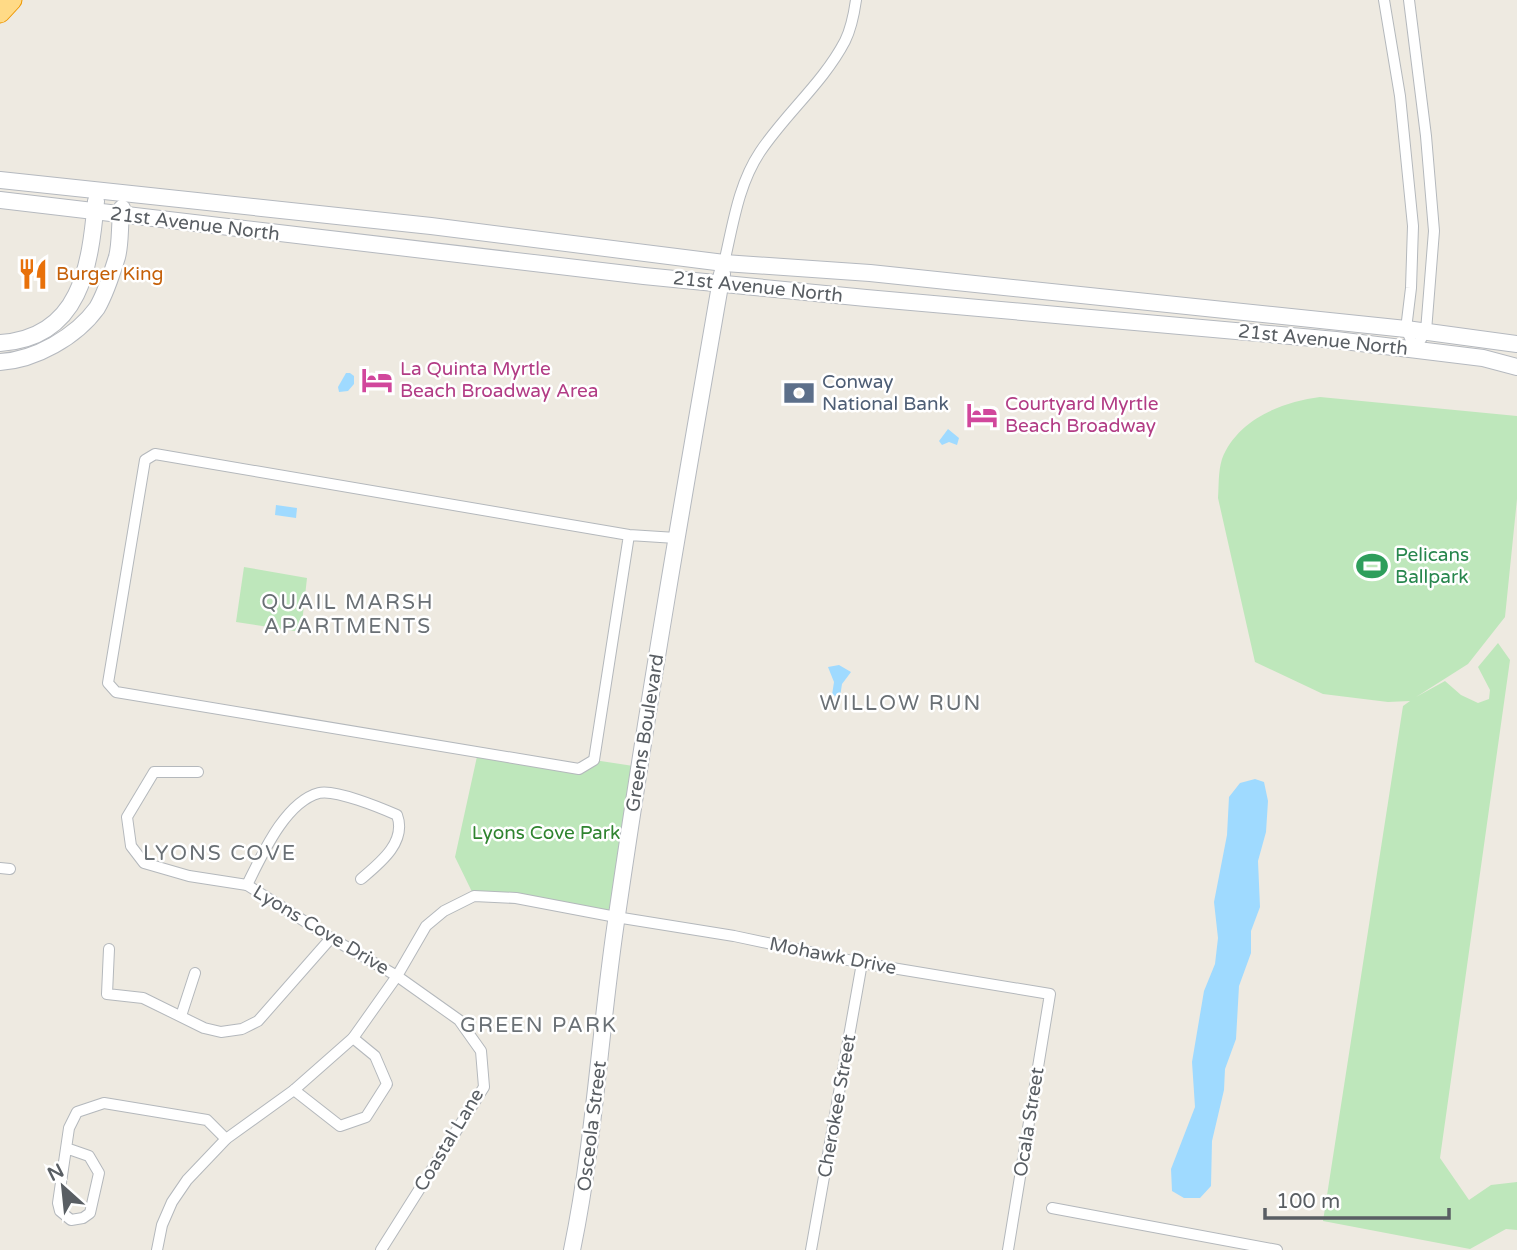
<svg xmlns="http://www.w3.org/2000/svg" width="1517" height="1250" font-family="'Varela Round',sans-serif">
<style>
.green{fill:#bee7bb}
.water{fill:#9fdaff}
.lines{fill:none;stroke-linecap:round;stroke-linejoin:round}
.street-casing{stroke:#b4b8bc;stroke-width:12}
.secondary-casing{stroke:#b5b9bf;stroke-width:18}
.highway-casing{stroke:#ee9700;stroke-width:21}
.street{stroke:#fff;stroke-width:10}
.secondary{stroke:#fff;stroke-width:16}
.highway{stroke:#ffda86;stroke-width:19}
.labels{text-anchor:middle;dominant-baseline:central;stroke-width:5;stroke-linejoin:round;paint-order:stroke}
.street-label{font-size:19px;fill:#595e63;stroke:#fff}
.food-label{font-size:19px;fill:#c56008;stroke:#fff;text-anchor:start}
.hotel-label{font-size:19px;fill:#b23c85;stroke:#fff;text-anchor:start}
.service-label{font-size:19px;fill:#4e5e75;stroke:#fff;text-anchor:start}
.leisure-label{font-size:19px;fill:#27864d;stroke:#fff;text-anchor:start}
.park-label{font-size:19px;fill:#2f842f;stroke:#fff}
.neighbourhood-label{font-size:21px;letter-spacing:2px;fill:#6a7075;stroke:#fff}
</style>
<rect width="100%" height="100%" fill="#eeeae1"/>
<g class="green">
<path d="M 1320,397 L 1517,416 L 1517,499 L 1505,617 L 1468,664 L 1416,697 L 1445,681 L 1461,695 L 1478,703 L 1489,699 L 1490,690 L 1478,667 L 1498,643 L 1510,660 L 1440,1158 L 1469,1200 L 1491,1185 L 1517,1182 L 1517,1230 L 1506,1229 L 1470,1249 L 1323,1221 L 1403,706 L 1410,701 L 1388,702 L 1323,694 L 1255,662 L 1218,498 C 1219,485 1218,472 1222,459 C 1237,420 1281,402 1320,397 Z"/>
<path d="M 244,567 L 307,578 L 301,632 L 236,622 Z"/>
<path d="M 478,752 L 578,769 L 594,760 L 640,767 L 616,917 L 474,896 L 455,857 Z"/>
</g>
<g class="water">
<path d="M 346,373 L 350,373 L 354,376 L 354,384 L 348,391 L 339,392 L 338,387 Z"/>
<path d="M 948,429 L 959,438 L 957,445 L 949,442 L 942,445 L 939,441 Z"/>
<path d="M 276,505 L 297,508 L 296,518 L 275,515 Z"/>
<path d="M 839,665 L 851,672 L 842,684 L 840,697 L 832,695 L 834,682 L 828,667 Z"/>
<path d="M 1255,779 L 1264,782 L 1268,801 L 1266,832 L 1258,861 L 1260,907 L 1251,931 L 1251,953 L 1239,986 L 1236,1039 L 1225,1069 L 1224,1090 L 1212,1141 L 1211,1186 L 1200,1198 L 1184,1198 L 1172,1191 L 1171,1169 L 1195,1107 L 1192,1062 L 1204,991 L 1215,964 L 1218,938 L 1214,902 L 1227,835 L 1229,797 L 1240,783 Z"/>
</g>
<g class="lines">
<defs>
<g id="street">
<path d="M 1384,0 L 1400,96 L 1413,226 L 1411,288 L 1406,329 L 1415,349"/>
<path d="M 1409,0 L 1426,136 L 1434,231 L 1426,331 L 1415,349"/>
<path d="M 724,263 C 733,225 738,185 760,152 C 786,113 823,83 845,41 C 851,29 854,14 856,0"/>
<path d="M 629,535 L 594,760 L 579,769 L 116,692 L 108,683 L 145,460 L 155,454 L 629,535 L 676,538"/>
<path d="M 198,772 L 154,772 L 127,817 L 131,846 L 144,863 L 189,876 L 247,885 L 331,938 L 397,976 L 459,1020 L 481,1051 L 484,1087 L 381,1250"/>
<path d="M 0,868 L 10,869"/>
<path d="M 247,885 C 262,855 285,802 319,793 C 335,789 381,808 397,815 C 407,842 380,863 361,879"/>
<path d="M 109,949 L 107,994 L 143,998 L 204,1028 L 221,1032 L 242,1029 L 258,1021 L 331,938"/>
<path d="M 181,1016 L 195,973"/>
<path d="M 294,1090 L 340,1126 L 366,1117 L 387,1084 L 375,1056 L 353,1038"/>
<path d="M 66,1148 L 89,1156 L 99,1173 L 90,1213 L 83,1218 L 71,1220 L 60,1211 L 58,1203 L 69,1128 L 77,1112 L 104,1103 L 207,1120 L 226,1139"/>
<path d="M 1052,1208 L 1277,1250"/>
<path d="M 157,1250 L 162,1225 L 172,1202 L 187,1180 L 226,1139 L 294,1090 L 353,1038 L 397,976 L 426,926 L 444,911 L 474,896 L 516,898 L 616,917 L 734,936 L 862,963 L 1050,994 L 1008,1250"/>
<path d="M 811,1250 L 862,963"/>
</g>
<g id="secondary">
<path d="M 0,180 L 431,226 L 724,263 L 870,273 L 1406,329 L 1517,344"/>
<path d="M 0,200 L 644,276 L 866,298 L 1336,340 L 1483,358 L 1517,367"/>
<path d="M 0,343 C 81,338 90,266 96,201"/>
<path d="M 0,362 C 35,360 76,337 97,308 C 104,296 113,270 117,257 C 121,242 119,224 122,208"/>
<path d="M 572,1250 C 595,1139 600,1027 617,915 C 648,701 685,487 722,274"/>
</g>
<path id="highway" d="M 0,13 L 12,0"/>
</defs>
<use href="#street" class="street-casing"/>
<use href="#secondary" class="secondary-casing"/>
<use href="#highway" class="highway-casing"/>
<use href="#street" class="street"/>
<use href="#secondary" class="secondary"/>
<use href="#highway" class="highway"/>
</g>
<defs>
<symbol id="restaurant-bare" viewBox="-9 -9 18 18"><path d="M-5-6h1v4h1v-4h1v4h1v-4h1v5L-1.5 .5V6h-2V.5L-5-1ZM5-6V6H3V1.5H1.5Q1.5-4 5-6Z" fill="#e8710a" stroke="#fff" stroke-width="2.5" paint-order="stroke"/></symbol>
<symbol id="hotel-bare" viewBox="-9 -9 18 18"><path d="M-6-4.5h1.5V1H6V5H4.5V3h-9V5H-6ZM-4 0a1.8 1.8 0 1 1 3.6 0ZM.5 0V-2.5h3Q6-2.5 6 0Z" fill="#d1479c" stroke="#fff" stroke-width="2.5" paint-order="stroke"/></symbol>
<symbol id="bank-bare" viewBox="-9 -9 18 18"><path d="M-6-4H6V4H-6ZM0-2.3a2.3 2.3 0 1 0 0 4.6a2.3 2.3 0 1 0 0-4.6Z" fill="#5c6f8a" stroke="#fff" stroke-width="2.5" paint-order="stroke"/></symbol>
<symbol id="stadium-bare" viewBox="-9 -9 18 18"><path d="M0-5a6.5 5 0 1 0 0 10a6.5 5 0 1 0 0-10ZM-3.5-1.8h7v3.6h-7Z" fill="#2e9e5b" stroke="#fff" stroke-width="2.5" paint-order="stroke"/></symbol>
</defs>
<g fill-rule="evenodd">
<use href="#restaurant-bare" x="11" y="252" width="44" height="44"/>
<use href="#hotel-bare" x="355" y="358" width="44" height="44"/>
<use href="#bank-bare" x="777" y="371" width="44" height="44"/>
<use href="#hotel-bare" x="960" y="393" width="44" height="44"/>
<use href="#stadium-bare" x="1350" y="544" width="44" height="44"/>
</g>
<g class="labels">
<g class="street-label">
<text transform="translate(195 224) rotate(7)">21st Avenue North</text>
<text transform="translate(758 287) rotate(6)">21st Avenue North</text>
<text transform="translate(1323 340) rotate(6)">21st Avenue North</text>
<text transform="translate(645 733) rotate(-81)">Greens Boulevard</text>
<text transform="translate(321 930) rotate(31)">Lyons Cove Drive</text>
<text transform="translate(833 956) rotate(11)">Mohawk Drive</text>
<text transform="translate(837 1106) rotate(-80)">Cherokee Street</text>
<text transform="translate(1029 1122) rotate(-81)">Ocala Street</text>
<text transform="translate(592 1126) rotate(-83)">Osceola Street</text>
<text transform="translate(449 1140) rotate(-59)">Coastal Lane</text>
</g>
<g class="food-label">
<text x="56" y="274">Burger King</text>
</g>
<g class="hotel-label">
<text x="400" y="369">La Quinta Myrtle<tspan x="400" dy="22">Beach Broadway Area</tspan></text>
<text x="1005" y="404">Courtyard Myrtle<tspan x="1005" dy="22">Beach Broadway</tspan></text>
</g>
<g class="service-label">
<text x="822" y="382">Conway<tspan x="822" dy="22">National Bank</tspan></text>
</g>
<g class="leisure-label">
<text x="1395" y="555">Pelicans<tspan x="1395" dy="22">Ballpark</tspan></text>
</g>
<g class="park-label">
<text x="546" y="833">Lyons Cove Park</text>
</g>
<g class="neighbourhood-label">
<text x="348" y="602">QUAIL MARSH<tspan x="348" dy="24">APARTMENTS</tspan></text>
<text x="901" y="703">WILLOW RUN</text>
<text x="220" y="853">LYONS COVE</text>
<text x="539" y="1025">GREEN PARK</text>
</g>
</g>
<g transform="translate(63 1187) rotate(333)" stroke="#ffffff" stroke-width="5" paint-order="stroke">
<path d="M0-5L12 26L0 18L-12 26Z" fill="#595e63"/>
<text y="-10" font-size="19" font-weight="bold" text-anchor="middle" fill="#595e63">N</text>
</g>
<path d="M1265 1208v10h184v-10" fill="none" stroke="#595e63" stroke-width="3.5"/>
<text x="1276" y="1208" font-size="21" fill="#595e63" stroke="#ffffff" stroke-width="5" paint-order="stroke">100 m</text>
</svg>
